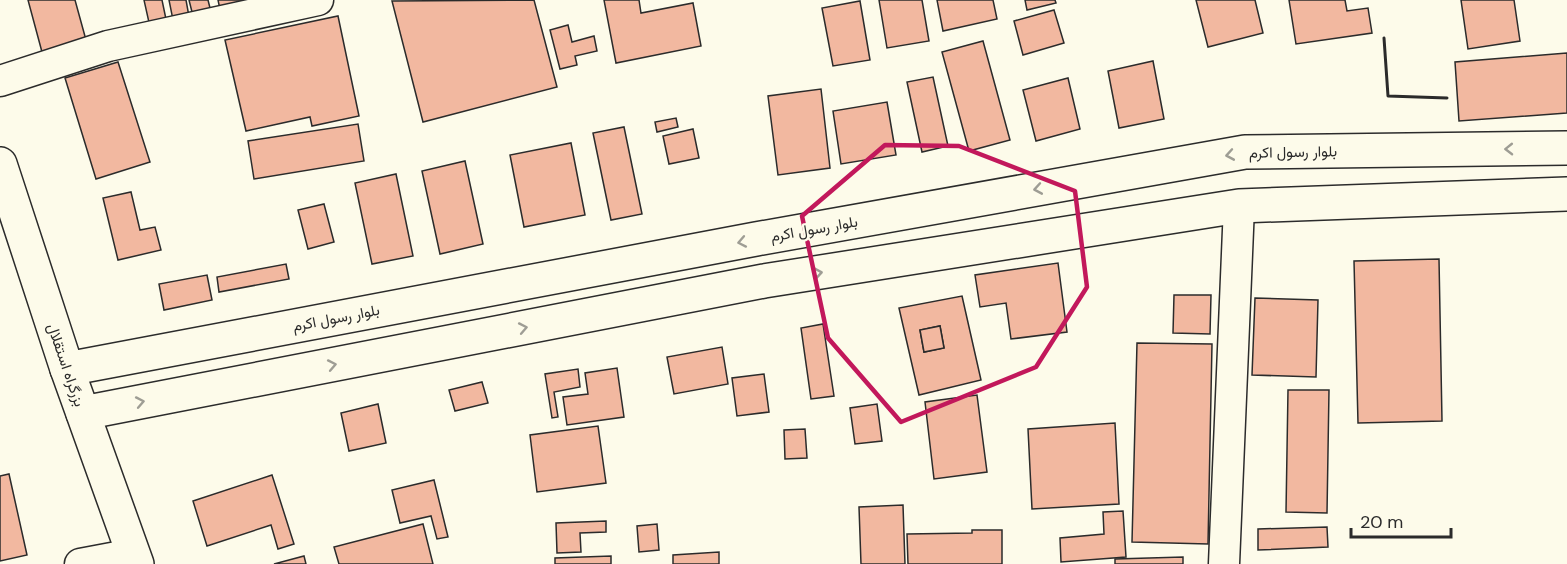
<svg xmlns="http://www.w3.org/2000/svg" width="1567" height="564" font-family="'DM Sans',Vazirmatn,sans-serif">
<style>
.building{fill:#f2b8a0;stroke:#2b2b2b;stroke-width:1.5;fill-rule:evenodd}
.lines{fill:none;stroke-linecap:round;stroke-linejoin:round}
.street-casing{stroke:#2b2b2b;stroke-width:33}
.secondary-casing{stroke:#2b2b2b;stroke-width:36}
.highway-casing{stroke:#2b2b2b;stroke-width:36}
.street{stroke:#fdfbea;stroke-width:30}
.secondary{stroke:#fdfbea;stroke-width:33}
.highway{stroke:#fdfbea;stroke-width:33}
.wall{stroke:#2b2b2b;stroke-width:3}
.oneway{stroke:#9e9d94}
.marked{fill:none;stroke:#c2185b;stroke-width:4.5;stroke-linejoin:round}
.labels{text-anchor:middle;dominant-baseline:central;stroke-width:4.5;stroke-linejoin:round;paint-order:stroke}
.street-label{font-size:15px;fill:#2b2b2b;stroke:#fdfbea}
</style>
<rect width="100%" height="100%" fill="#fdfbea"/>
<g class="building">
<path d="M 28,0 L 75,0 L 86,40 L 42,52 Z"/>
<path d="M 144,0 L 162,0 L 167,24 L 150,27 Z"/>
<path d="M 169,0 L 186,0 L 190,22 L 174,25 Z"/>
<path d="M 189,0 L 208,0 L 211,12 L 193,16 Z"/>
<path d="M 218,0 L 274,0 L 221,14 Z"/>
<path d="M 534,0 L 557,87 L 423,122 L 392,1 Z"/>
<path d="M 604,0 L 639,0 L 641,13 L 693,3 L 701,46 L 616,63 Z"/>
<path d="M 879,0 L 922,0 L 929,41 L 887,48 Z"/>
<path d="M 937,0 L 993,0 L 997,19 L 943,31 Z"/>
<path d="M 1025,0 L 1055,0 L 1056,3 L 1027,10 Z"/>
<path d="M 1196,0 L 1255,0 L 1263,33 L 1208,47 Z"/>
<path d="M 1289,0 L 1345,0 L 1347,11 L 1368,8 L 1372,33 L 1296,44 Z"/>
<path d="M 1461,0 L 1514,0 L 1520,41 L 1468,49 Z"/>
<path d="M 860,1 L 870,60 L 833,66 L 822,8 Z"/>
<path d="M 1054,10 L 1064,43 L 1023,55 L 1014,21 Z"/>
<path d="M 338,16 L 359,116 L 312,126 L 310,117 L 246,131 L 225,40 Z"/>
<path d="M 568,25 L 572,42 L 594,36 L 597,51 L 575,56 L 577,65 L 560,69 L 550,30 Z"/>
<path d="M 983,41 L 1010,140 L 969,151 L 942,52 Z"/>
<path d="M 1567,53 L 1567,113 L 1459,121 L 1455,62 Z"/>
<path d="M 1153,61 L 1164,119 L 1119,128 L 1108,71 Z"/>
<path d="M 118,62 L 150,162 L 96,179 L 65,78 Z"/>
<path d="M 933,77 L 948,146 L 922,152 L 907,82 Z"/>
<path d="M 1068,78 L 1080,129 L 1036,141 L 1023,90 Z"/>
<path d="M 821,89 L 830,168 L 778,175 L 768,96 Z"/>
<path d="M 887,102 L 896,155 L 841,164 L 833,111 Z"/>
<path d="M 676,118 L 678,127 L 657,132 L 655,122 Z"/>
<path d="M 358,124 L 364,161 L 254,179 L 248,141 Z"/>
<path d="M 624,127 L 642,214 L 611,220 L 593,133 Z"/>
<path d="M 693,129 L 699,158 L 669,164 L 663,136 Z"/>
<path d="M 571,143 L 585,215 L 524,227 L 510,155 Z"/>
<path d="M 465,161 L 483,244 L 440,254 L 422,171 Z"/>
<path d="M 396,174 L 413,256 L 372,264 L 355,183 Z"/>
<path d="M 131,192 L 140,230 L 155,227 L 161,250 L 118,260 L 103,198 Z"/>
<path d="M 324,204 L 334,242 L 308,249 L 298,210 Z"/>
<path d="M 1439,259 L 1442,421 L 1358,423 L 1354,261 Z"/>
<path d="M 1058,263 L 1067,332 L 1011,339 L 1006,303 L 980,307 L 975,275 Z"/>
<path d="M 286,264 L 289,279 L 219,292 L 217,277 Z"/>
<path d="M 207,275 L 212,300 L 164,310 L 159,284 Z"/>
<path d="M 1174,295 L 1211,295 L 1210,334 L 1173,333 Z"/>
<path d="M 962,296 L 981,380 L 919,395 L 899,308 ZM 940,326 L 944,348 L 924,352 L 920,330 Z"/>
<path d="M 1255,298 L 1318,300 L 1316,377 L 1252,375 Z"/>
<path d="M 823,324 L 834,396 L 811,399 L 801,328 Z"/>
<path d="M 940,326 L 944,348 L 924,352 L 920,330 Z"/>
<path d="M 1137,343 L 1212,344 L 1208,544 L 1132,542 Z"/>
<path d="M 722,347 L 728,384 L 674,394 L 667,357 Z"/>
<path d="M 617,368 L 624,417 L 567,425 L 563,397 L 588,394 L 585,373 Z"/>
<path d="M 578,369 L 580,387 L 554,392 L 558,417 L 552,418 L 545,374 Z"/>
<path d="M 764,374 L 769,412 L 737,416 L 732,378 Z"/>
<path d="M 482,382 L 488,403 L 455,411 L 449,390 Z"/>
<path d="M 1288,390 L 1329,390 L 1327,513 L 1286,512 Z"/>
<path d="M 977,395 L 987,472 L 934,479 L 925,402 Z"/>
<path d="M 378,404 L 386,443 L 349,451 L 341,413 Z"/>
<path d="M 877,404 L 882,441 L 855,444 L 850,408 Z"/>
<path d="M 1115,423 L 1119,504 L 1032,509 L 1028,429 Z"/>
<path d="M 598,426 L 606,483 L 537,492 L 530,435 Z"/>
<path d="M 805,429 L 807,458 L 785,459 L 784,430 Z"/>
<path d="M 9,474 L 27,555 L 0,561 L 0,476 Z"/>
<path d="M 272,475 L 294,544 L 278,549 L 271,525 L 207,546 L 193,501 Z"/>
<path d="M 434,480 L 448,537 L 437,539 L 431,516 L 400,523 L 392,490 Z"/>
<path d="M 903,505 L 905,564 L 861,564 L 859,507 Z"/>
<path d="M 1123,511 L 1126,557 L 1061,562 L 1060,538 L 1104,534 L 1103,512 Z"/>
<path d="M 606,521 L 606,532 L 580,533 L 581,552 L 557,553 L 556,523 Z"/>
<path d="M 423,524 L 433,564 L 339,564 L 334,547 Z"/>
<path d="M 657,524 L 659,550 L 639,552 L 637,526 Z"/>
<path d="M 1327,527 L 1328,547 L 1258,550 L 1258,529 Z"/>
<path d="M 972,530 L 1002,530 L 1002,564 L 908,564 L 907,534 L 972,533 Z"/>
<path d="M 719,552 L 719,564 L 673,564 L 673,555 Z"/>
<path d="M 304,556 L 306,564 L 274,564 Z"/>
<path d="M 611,556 L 611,564 L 555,564 L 555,558 Z"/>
<path d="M 1183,557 L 1183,564 L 1115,564 L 1115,559 Z"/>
</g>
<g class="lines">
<defs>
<g id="street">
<path d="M 0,81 L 108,46 L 318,0"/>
<path d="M 80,564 L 133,554"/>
<path d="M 1224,564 L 1239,206"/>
</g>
<g id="secondary">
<path d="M 67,369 L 756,239 L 1245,152 L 1567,148"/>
<path d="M 83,413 L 764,281 L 1239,206 L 1567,194"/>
</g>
<path id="highway" d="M 0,164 L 67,369 L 137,564"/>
</defs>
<use href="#street" class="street-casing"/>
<use href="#secondary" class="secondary-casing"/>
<use href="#highway" class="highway-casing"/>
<use href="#street" class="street"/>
<use href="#secondary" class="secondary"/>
<use href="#highway" class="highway"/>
<path class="wall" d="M 1384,38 L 1388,96 L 1447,98"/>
</g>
<defs><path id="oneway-chevron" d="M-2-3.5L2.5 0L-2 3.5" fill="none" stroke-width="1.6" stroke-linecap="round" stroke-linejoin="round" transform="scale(1.5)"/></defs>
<g class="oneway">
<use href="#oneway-chevron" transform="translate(1509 149) rotate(179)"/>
<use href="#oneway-chevron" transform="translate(1230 155) rotate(170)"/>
<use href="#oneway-chevron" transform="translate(1038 189) rotate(170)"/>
<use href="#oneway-chevron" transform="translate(742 242) rotate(169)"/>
<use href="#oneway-chevron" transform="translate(818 273) rotate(-9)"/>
<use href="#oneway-chevron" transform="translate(523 328) rotate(-11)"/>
<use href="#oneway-chevron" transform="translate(332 365) rotate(-11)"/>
<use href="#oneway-chevron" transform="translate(140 402) rotate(-11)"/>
</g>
<path class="marked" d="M 885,145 L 959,146 L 1075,191 L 1087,287 L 1036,367 L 901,422 L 828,338 L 802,216 Z"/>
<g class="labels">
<g class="street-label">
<text transform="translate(1293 152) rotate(-1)">بلوار رسول اکرم</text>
<text transform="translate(814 229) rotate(-10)">بلوار رسول اکرم</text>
<text transform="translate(336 318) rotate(-11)">بلوار رسول اکرم</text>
<text transform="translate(66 365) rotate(71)">بزرگراه استقلال</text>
</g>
</g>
<path d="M1351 528v9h100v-9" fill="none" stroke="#2b2b2b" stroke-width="3"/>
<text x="1360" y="528" font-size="18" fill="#2b2b2b" stroke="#fdfbea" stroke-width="4.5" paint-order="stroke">20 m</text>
</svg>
